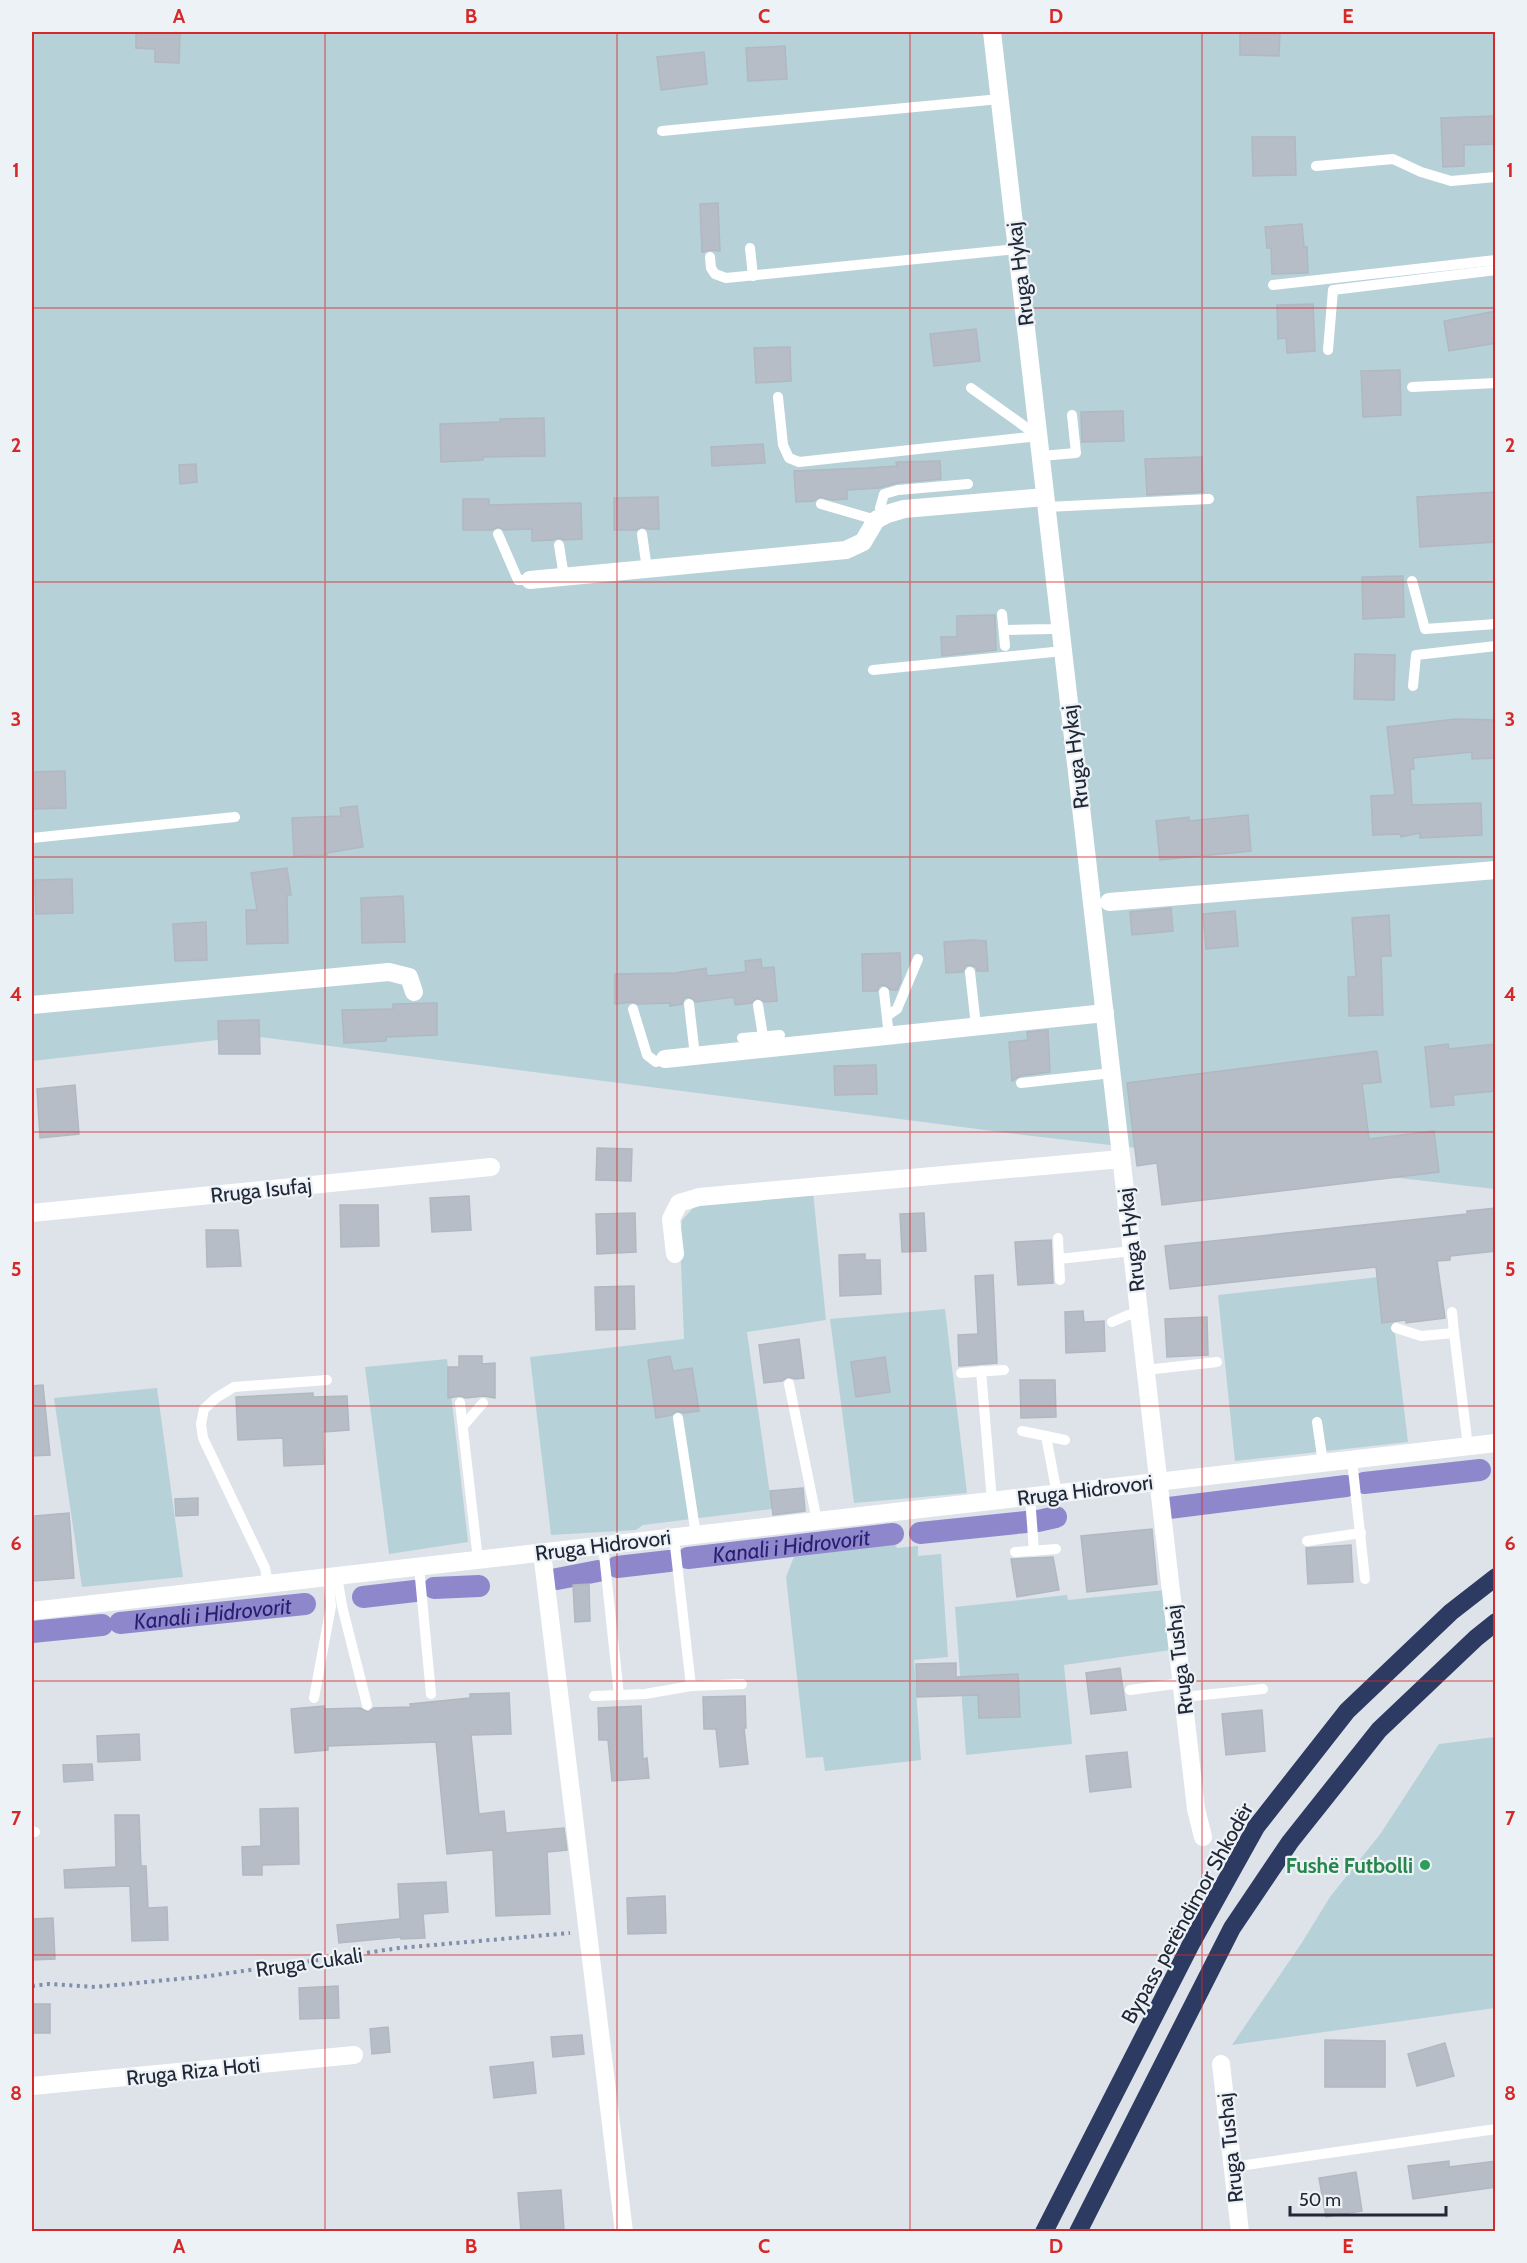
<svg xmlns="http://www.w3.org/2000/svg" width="1527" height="2263" font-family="Cabin,sans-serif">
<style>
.green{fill:#b7d1d9}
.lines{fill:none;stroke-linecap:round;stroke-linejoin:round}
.canal{stroke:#8f87cc;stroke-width:22}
.building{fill:#b6bdc6;stroke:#b0b8c2;stroke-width:1.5}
.path{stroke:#7f8fab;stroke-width:4;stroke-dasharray:3 4.5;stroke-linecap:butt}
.lane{stroke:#fff;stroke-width:10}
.street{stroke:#fff;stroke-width:18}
.highway{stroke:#2d3a62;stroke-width:18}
.grid{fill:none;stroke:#d62828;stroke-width:1.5;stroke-opacity:0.55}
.leisure-dot{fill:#2e9e5b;stroke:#edf2f6;stroke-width:2}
.labels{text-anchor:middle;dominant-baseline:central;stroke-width:4.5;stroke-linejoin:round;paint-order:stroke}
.street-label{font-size:21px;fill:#202737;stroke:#edf2f6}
.leisure-label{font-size:21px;font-weight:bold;fill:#27864d;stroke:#edf2f6;text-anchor:end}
.water-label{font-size:22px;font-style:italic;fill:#281d70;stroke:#edf2f6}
.neatline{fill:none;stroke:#d62828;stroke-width:2}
.grid-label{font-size:20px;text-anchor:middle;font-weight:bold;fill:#d62828}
</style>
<rect width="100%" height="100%" fill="#dde3e9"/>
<g class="green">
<path d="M 32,32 L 1495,32 L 1495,1189 L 1032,1136 L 253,1036 L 32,1061 Z"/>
<path d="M 813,1192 L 826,1320 L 747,1332 L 772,1509 L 643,1525 L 636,1530 L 551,1535 L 530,1357 L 684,1339 L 680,1238 L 682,1220 L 695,1206 Z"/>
<path d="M 1388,1276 L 1408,1442 L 1235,1461 L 1218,1295 Z"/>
<path d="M 945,1309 L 967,1493 L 854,1503 L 830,1319 Z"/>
<path d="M 447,1359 L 468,1542 L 389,1554 L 365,1367 Z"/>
<path d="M 157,1388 L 183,1577 L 82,1587 L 54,1398 Z"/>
<path d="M 895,1544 L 897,1548 L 918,1546 L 918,1556 L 941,1554 L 948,1657 L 914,1660 L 921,1760 L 825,1771 L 823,1757 L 806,1758 L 786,1577 L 794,1557 Z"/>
<path d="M 1165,1590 L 1171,1650 L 1064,1665 L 1072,1744 L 966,1755 L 955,1607 L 1067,1595 L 1068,1600 Z"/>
<path d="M 1495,1737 L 1495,2008 L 1232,2045 L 1301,1944 L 1330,1897 L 1381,1833 L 1439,1744 Z"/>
</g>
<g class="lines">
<g class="canal">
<path d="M 1364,1483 L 1480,1470"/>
<path d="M 1169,1508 L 1346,1486"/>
<path d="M 1038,1521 L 1056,1517"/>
<path d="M 920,1533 L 1026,1522"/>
<path id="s1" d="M 688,1558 L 893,1534"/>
<path d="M 617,1567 L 669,1561"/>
<path d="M 557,1579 L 598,1571"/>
<path d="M 434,1588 L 479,1586"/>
<path d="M 363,1597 L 415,1591"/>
<path id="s2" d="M 120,1623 L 305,1604"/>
<path d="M 32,1632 L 102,1625"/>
</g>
</g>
<g class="building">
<path d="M 136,32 L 180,32 L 179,63 L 155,62 L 155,49 L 136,48 Z"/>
<path d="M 1240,32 L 1280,32 L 1279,56 L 1240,55 Z"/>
<path d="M 785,46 L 787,79 L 748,81 L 746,48 Z"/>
<path d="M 704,52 L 707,84 L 661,90 L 657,57 Z"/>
<path d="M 1496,116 L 1496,144 L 1464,145 L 1464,166 L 1443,167 L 1441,118 Z"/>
<path d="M 1252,137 L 1295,137 L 1296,175 L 1253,176 Z"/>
<path d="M 718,203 L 720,251 L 710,250 L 702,252 L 700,204 Z"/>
<path d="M 1302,224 L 1304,247 L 1307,247 L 1308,273 L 1272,274 L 1271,248 L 1267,248 L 1265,227 Z"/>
<path d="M 1313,304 L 1315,351 L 1287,353 L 1286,338 L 1278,339 L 1277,305 Z"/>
<path d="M 1496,311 L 1496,343 L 1449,351 L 1444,321 Z"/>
<path d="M 976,329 L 980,361 L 934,366 L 930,334 Z"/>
<path d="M 790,347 L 791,381 L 756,383 L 754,348 Z"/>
<path d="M 1400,370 L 1401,415 L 1363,417 L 1361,371 Z"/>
<path d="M 1123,411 L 1124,441 L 1082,442 L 1081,412 Z"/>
<path d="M 544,418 L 545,456 L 483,457 L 483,460 L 441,462 L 440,424 L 500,422 L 500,419 Z"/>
<path d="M 763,444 L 765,463 L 712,466 L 711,447 Z"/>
<path d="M 1202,457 L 1203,492 L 1147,495 L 1145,459 Z"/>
<path d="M 940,461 L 941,479 L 897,483 L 879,488 L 847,490 L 847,499 L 833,500 L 820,497 L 814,501 L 796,502 L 794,471 L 867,468 L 897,466 L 896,462 Z"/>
<path d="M 196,464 L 197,482 L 180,484 L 179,465 Z"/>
<path d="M 1496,492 L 1496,542 L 1420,547 L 1417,497 Z"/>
<path d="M 658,497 L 659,529 L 648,529 L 642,527 L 636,530 L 614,530 L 614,498 Z"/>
<path d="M 463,499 L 489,499 L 489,505 L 581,503 L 582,539 L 564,540 L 558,538 L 553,540 L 532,541 L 532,529 L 504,530 L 498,527 L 492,530 L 463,530 Z"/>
<path d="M 1403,576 L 1404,617 L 1363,619 L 1362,577 Z"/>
<path d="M 995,615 L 996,650 L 942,656 L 941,637 L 957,637 L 957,616 Z"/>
<path d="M 1355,654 L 1395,655 L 1394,700 L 1354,699 Z"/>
<path d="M 1456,719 L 1496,720 L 1496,758 L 1472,759 L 1472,752 L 1413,758 L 1414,769 L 1410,769 L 1412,805 L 1481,803 L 1482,835 L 1420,838 L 1420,833 L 1401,837 L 1400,834 L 1373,835 L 1371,796 L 1395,795 L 1387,727 Z"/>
<path d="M 65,771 L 66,808 L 32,809 L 32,772 Z"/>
<path d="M 357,806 L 363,847 L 327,853 L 327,855 L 294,856 L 292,818 L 341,816 L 340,808 Z"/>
<path d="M 1248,815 L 1251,851 L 1160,860 L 1156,821 L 1189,817 L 1189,821 Z"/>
<path d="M 287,868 L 291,895 L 287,895 L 288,943 L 247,944 L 246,910 L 257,910 L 251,873 Z"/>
<path d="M 72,879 L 73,913 L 36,914 L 35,880 Z"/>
<path d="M 403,896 L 405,942 L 362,943 L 361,898 Z"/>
<path d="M 1171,908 L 1173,931 L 1132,935 L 1130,912 Z"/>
<path d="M 1235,911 L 1238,946 L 1206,949 L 1203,914 Z"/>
<path d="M 1389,915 L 1391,956 L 1381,956 L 1383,1015 L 1349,1016 L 1348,977 L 1356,977 L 1352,918 Z"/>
<path d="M 206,922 L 207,960 L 175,961 L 173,924 Z"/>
<path d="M 973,940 L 986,941 L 988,971 L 977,971 L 976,967 L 970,965 L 965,966 L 963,972 L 946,973 L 944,942 Z"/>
<path d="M 900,953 L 901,981 L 897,990 L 891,990 L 884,985 L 879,986 L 877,991 L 863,991 L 862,954 Z"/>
<path d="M 761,959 L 762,968 L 774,967 L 777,1001 L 765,1002 L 757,998 L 751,1003 L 735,1005 L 734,997 L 696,1002 L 689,997 L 684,998 L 682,1004 L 670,1006 L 670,1003 L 638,1004 L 634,1002 L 615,1004 L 615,974 L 675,973 L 706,968 L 707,976 L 746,972 L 745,961 Z"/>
<path d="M 437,1003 L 437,1035 L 386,1037 L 386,1041 L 344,1043 L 342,1010 L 393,1009 L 393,1004 Z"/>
<path d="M 259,1020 L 260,1054 L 219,1054 L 218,1021 Z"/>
<path d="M 1048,1030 L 1050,1072 L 1020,1076 L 1012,1081 L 1009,1042 L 1028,1040 L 1027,1032 Z"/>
<path d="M 1448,1044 L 1449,1049 L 1496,1044 L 1496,1091 L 1453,1095 L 1454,1105 L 1431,1107 L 1425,1047 Z"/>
<path d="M 1377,1051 L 1381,1082 L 1362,1084 L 1369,1139 L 1434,1131 L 1439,1172 L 1162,1205 L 1157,1163 L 1137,1166 L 1127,1083 Z"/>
<path d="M 876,1065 L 877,1094 L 835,1095 L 834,1066 Z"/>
<path d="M 75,1085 L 79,1134 L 40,1138 L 37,1089 Z"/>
<path d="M 597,1148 L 632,1149 L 631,1181 L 596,1180 Z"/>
<path d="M 469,1196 L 471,1230 L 432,1232 L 430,1198 Z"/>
<path d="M 340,1205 L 378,1205 L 379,1246 L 341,1247 Z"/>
<path d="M 1496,1208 L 1496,1251 L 1450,1256 L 1450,1260 L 1437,1261 L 1445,1318 L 1406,1323 L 1406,1320 L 1382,1323 L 1376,1267 L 1170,1289 L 1165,1246 L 1467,1214 L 1467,1211 Z"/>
<path d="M 635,1213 L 636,1252 L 597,1254 L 596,1214 Z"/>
<path d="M 924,1213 L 926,1251 L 902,1252 L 900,1214 Z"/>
<path d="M 206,1230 L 238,1230 L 241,1266 L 207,1267 Z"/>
<path d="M 1051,1240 L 1053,1283 L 1018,1285 L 1015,1242 Z"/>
<path d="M 865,1254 L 865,1260 L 880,1260 L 881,1294 L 840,1296 L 839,1255 Z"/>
<path d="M 993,1275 L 997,1363 L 959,1366 L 958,1335 L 978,1334 L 975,1276 Z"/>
<path d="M 634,1286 L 635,1329 L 596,1330 L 595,1287 Z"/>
<path d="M 1083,1311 L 1084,1322 L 1104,1321 L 1105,1351 L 1066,1353 L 1065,1312 Z"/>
<path d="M 1207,1317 L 1208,1355 L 1167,1357 L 1165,1319 Z"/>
<path d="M 799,1339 L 804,1378 L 795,1379 L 788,1377 L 782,1381 L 764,1383 L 759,1345 Z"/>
<path d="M 459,1356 L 482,1356 L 482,1364 L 495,1363 L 495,1398 L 484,1396 L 466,1398 L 460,1396 L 448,1398 L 448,1367 L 459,1367 Z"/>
<path d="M 670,1356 L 673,1371 L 692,1368 L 699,1411 L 684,1413 L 677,1411 L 671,1415 L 656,1418 L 648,1360 Z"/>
<path d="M 885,1357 L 890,1392 L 856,1397 L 851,1362 Z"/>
<path d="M 1020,1380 L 1055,1380 L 1056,1417 L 1021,1418 Z"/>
<path d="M 43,1385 L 50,1455 L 32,1456 L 32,1386 Z"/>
<path d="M 313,1393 L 313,1397 L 347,1396 L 349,1430 L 323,1432 L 324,1464 L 284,1466 L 283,1438 L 238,1440 L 236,1397 Z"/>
<path d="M 803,1488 L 805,1511 L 773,1515 L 770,1491 Z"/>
<path d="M 198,1498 L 198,1515 L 176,1516 L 175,1499 Z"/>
<path d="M 69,1513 L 74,1578 L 32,1581 L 32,1526 L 35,1525 L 35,1516 Z"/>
<path d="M 1152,1529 L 1157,1584 L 1087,1592 L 1081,1536 Z"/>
<path d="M 1351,1545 L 1353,1582 L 1308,1584 L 1306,1548 Z"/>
<path d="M 1053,1557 L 1059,1590 L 1017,1597 L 1011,1559 Z"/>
<path d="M 589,1584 L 590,1621 L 575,1622 L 573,1585 Z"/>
<path d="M 956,1663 L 956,1677 L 1018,1674 L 1020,1717 L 979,1718 L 978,1695 L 917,1697 L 916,1664 Z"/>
<path d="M 1120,1668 L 1126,1710 L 1091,1714 L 1086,1673 Z"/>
<path d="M 509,1693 L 511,1734 L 471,1735 L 479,1814 L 504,1811 L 506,1833 L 564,1828 L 567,1850 L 547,1852 L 550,1914 L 496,1916 L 493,1850 L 447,1854 L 436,1742 L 328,1746 L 328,1750 L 295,1753 L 291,1709 L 324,1706 L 324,1709 L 360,1708 L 368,1712 L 374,1708 L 411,1707 L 410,1704 L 470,1698 L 470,1694 Z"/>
<path d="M 745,1696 L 746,1728 L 744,1728 L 748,1764 L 720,1767 L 716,1729 L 704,1729 L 703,1697 Z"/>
<path d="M 641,1706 L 643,1759 L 647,1758 L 649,1778 L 612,1781 L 608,1740 L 599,1740 L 598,1708 Z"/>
<path d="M 1262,1710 L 1265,1751 L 1226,1755 L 1222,1714 Z"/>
<path d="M 139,1734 L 140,1760 L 98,1762 L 97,1736 Z"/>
<path d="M 1127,1752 L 1131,1787 L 1090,1792 L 1086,1756 Z"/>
<path d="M 92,1764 L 93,1780 L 64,1782 L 63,1765 Z"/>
<path d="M 298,1808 L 299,1864 L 262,1865 L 262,1875 L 243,1875 L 242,1847 L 261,1846 L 260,1809 Z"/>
<path d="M 115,1815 L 139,1815 L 141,1866 L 146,1866 L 148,1908 L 167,1907 L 168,1940 L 132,1941 L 130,1886 L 65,1888 L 64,1870 L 116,1867 Z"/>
<path d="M 446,1882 L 448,1912 L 423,1914 L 425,1938 L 401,1939 L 401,1937 L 339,1943 L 337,1925 L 400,1919 L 398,1884 Z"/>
<path d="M 665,1896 L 666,1933 L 628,1934 L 627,1898 Z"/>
<path d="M 53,1918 L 55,1959 L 32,1960 L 32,1919 Z"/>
<path d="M 338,1986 L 339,2018 L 300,2019 L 299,1988 Z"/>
<rect x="32" y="2004" width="18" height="29"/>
<path d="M 388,2027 L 390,2052 L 372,2054 L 370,2029 Z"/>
<path d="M 582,2035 L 584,2054 L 553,2057 L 551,2037 Z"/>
<path d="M 1325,2040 L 1385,2041 L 1385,2087 L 1325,2087 Z"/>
<path d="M 1445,2043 L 1454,2076 L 1417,2086 L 1408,2054 Z"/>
<path d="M 533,2062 L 536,2093 L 494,2098 L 490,2067 Z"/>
<path d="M 1449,2161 L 1449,2167 L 1496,2161 L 1496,2187 L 1413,2199 L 1408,2166 Z"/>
<path d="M 1356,2172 L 1362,2211 L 1326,2217 L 1319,2178 Z"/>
<path d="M 561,2190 L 564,2230 L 521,2232 L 518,2193 Z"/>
</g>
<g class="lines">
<path class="path" d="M 32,1986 L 49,1984 L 95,1987 L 209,1976 L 399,1948 L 570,1933"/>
<g class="lane">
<path d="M 662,131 L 1000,99"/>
<path d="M 1316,166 L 1393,159 L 1421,172 L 1451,181 L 1496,177"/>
<path d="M 750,248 L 753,276"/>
<path d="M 710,257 L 711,268 L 715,274 L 726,278 L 1017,249"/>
<path d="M 1273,285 L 1496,260"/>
<path d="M 1328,350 L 1333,290 L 1496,270"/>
<path d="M 1412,387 L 1496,383"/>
<path d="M 971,388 L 1038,436"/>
<path d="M 778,397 L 783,445 L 789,458 L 799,462 L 1039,436"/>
<path d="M 1041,456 L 1076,453 L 1072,415"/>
<path d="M 821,504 L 876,520"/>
<path d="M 1047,507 L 1209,499"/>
<path d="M 887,514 L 880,508 L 884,494 L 898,490 L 968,484"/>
<path d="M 498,534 L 518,580 L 530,580"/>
<path d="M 642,534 L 647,569"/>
<path d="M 559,545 L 564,577"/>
<path d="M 1412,581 L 1425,629 L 1496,624"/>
<path d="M 1002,614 L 1005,646"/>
<path d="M 1004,630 L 1052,629 L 1060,627"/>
<path d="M 873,670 L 1063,651"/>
<path d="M 1413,686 L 1416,655 L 1496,646"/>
<path d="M 32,838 L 235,817"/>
<path d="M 970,972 L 976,1026"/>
<path d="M 884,992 L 889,1036"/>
<path d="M 689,1004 L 695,1056"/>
<path d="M 758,1005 L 765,1049"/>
<path d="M 633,1009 L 647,1055 L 656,1062 L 665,1059"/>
<path d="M 887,1016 L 897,1009 L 918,959"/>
<path d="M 742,1038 L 780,1035"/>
<path d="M 1021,1083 L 1112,1073"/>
<path d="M 1058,1238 L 1060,1280"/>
<path d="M 1059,1259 L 1132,1251"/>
<path d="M 1452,1312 L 1454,1333"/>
<path d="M 1112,1322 L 1128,1315 L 1139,1313"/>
<path d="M 1396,1328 L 1421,1336 L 1454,1333 L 1468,1447"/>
<path d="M 1146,1370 L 1217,1362"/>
<path d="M 981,1371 L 992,1501"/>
<path d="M 961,1373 L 1004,1370"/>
<path d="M 789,1384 L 817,1521"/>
<path d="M 460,1403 L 478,1560"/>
<path d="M 678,1418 L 696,1535"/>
<path d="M 1317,1422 L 1323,1463"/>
<path d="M 463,1426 L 483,1403"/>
<path d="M 1022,1431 L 1065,1440"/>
<path d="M 1046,1436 L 1057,1494"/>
<path d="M 1352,1460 L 1365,1579"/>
<path d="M 1030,1497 L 1034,1551"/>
<path d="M 674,1537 L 691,1686"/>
<path d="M 1307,1541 L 1361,1533"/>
<path d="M 603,1545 L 619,1695"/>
<path d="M 1015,1552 L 1056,1549"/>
<path d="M 419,1567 L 431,1694"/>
<path d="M 337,1576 L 342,1606 L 367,1705"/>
<path d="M 268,1584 L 265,1568 L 203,1438 L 201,1424 L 204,1409 L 216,1398 L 234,1387 L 327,1380"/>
<path d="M 1130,1690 L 1182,1683"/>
<path d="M 594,1696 L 645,1694 L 691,1686 L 742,1684"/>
<path d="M 1183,1697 L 1263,1689"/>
<path d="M 314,1698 L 331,1606 L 328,1577"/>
<path d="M 32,1831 L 35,1832"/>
<path d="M 1232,2167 L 1496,2129"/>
</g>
<g class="street">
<path d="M 992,32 L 1196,1809 L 1203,1837"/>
<path d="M 530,580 L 846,550 L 863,542 L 876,520 L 887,514 L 904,509 L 1045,497"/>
<path d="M 1109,902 L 1496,870"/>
<path d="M 32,1005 L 389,972 L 409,977 L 414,992"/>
<path d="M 665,1059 L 1105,1013"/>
<path d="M 32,1213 L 491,1167"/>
<path d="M 675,1254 L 671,1219 L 679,1203 L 699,1197 L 1121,1159"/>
<path d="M 542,1552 L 624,2232"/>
<path d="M 32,1611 L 1496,1443"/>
<path d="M 1221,2064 L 1240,2232"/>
<path d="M 32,2086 L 354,2055"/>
</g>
<g class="highway">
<path d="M 1044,2232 L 1192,1942 L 1256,1827 L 1347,1711 L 1451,1612 L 1496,1577"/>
<path d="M 1078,2232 L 1232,1928 L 1290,1842 L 1379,1730 L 1476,1638 L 1496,1622"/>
</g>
</g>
<path class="grid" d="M 325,32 L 325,2232M 617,32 L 617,2232M 910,32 L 910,2232M 1202,32 L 1202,2232M 32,308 L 1496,308M 32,582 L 1496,582M 32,857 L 1496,857M 32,1132 L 1496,1132M 32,1406 L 1496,1406M 32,1681 L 1496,1681M 32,1955 L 1496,1955"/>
<circle class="leisure-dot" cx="1425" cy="1865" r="6"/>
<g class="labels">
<g class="street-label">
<text transform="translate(1020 274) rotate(-97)">Rruga Hykaj</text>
<text transform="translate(1075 757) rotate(-97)">Rruga Hykaj</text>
<text transform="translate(261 1190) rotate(-6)">Rruga Isufaj</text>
<text transform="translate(1131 1240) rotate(-97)">Rruga Hykaj</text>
<text transform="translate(1085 1490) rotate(-7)">Rruga Hidrovori</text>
<text transform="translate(603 1545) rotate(-7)">Rruga Hidrovori</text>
<text transform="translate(1179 1660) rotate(-97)">Rruga Tushaj</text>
<text transform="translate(1187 1913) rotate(-61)">Bypass perëndimor Shkodër</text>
<text transform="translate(309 1962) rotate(-8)">Rruga Cukali</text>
<text transform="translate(193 2071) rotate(-6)">Rruga Riza Hoti</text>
<text transform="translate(1230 2148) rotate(-96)">Rruga Tushaj</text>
</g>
<g class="leisure-label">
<text x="1413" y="1865">Fushë Futbolli</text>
</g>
<g class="water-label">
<text stroke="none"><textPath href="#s1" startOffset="104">Kanali i Hidrovorit</textPath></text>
<text stroke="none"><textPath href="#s2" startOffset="93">Kanali i Hidrovorit</textPath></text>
</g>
</g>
<rect width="1527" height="2263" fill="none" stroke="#edf2f6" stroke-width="66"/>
<path d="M1290 2206v9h156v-9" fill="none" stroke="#202737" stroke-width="3"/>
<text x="1299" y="2206" font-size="18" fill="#202737" stroke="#edf2f6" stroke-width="4.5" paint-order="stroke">50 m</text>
<rect x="33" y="33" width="1461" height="2197" class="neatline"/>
<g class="grid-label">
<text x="179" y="23">A</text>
<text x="471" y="23">B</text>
<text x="764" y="23">C</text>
<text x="1056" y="23">D</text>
<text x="1348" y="23">E</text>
<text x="16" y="177">1</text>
<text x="1510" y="177">1</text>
<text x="16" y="452">2</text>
<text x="1510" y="452">2</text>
<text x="16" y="726">3</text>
<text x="1510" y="726">3</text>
<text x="16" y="1001">4</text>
<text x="1510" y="1001">4</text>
<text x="16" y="1276">5</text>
<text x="1510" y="1276">5</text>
<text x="16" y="1550">6</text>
<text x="1510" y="1550">6</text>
<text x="16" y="1825">7</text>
<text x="1510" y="1825">7</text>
<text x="16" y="2100">8</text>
<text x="1510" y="2100">8</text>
<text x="179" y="2253">A</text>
<text x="471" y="2253">B</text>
<text x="764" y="2253">C</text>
<text x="1056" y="2253">D</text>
<text x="1348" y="2253">E</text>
</g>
</svg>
